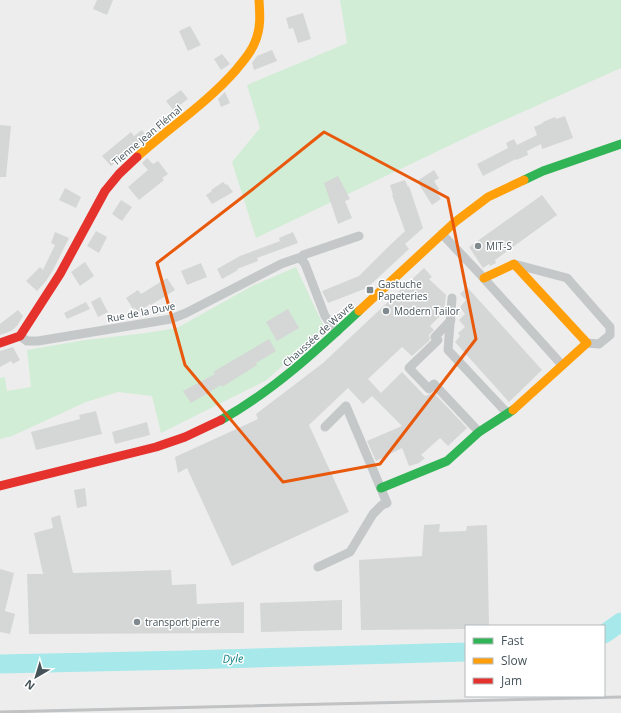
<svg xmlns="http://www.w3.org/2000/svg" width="621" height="713" font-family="'Open Sans',sans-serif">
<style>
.green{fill:#d1edd6}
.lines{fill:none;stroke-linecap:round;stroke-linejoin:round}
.river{stroke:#a7e9ea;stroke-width:19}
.building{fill:#d5d6d6}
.street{stroke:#c4c8c9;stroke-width:9}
.fast{stroke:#30b455;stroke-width:9}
.slow{stroke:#ff9f0a;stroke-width:9}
.jam{stroke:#e5322d;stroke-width:9}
.rail{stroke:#c0c2c3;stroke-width:3}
.marked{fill:none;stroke:#e8590c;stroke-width:3;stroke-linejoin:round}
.poi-dot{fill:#80898d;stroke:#fff;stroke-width:1.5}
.labels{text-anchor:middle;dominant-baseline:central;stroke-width:3;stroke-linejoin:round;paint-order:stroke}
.street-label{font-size:10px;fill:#455359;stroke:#fff}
.poi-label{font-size:10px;fill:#455359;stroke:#fff;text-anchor:start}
.water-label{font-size:11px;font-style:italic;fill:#108284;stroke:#fff}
</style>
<rect width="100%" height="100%" fill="#eeeded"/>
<g class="green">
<path d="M 340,0 L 621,0 L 621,68 L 482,130 L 256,238 L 232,162 L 260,128 L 247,85 L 347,43 Z"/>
<path d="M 296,267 L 325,329 L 265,381 L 161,433 L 152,396 L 118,392 L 86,402 L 12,436 L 0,439 L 0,378 L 5,377 L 7,391 L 31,387 L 27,350 L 85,340 L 146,333 L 177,328 L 252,286 Z"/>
</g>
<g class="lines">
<g class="river">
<path d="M 604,634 L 621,622"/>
<path d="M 0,664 L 187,660 L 466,652"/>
</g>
</g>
<g class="building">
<path d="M 97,0 L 113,0 L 107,15 L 93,9 Z"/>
<path d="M 303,13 L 311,39 L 298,43 L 293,28 L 289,29 L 286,18 Z"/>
<path d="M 190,26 L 201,45 L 188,51 L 179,31 Z"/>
<path d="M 272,50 L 277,61 L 254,70 L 252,63 L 257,56 Z"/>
<path d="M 222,54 L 230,64 L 221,70 L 214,59 Z"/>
<path d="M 181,90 L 188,99 L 173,110 L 166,101 Z"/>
<path d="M 225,92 L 230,103 L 221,107 L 218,99 Z"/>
<path d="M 565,116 L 573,138 L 542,149 L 541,144 L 527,151 L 528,155 L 516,160 L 516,159 L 483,176 L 477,164 L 508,148 L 506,143 L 514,139 L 517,145 L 537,135 L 534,127 L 543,123 L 543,122 L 555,117 L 556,119 Z"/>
<path d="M 0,125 L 11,126 L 6,177 L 0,177 Z"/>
<path d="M 142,130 L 147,137 L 111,166 L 102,156 L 131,132 L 134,136 Z"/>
<path d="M 147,158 L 153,164 L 158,161 L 168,174 L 162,178 L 164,180 L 139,200 L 128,187 L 148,170 L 142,163 Z"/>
<path d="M 434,170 L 439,178 L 434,181 L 439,189 L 436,192 L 441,199 L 432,205 L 417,181 Z"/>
<path d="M 338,176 L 350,199 L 345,201 L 352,218 L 338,224 L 324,183 Z"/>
<path d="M 405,180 L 408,187 L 409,186 L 423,228 L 405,244 L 409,249 L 367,288 L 328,303 L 322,291 L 359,276 L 386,249 L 405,231 L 392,195 L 393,195 L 390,185 Z"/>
<path d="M 223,182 L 226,185 L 227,184 L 233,192 L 212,204 L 206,195 L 212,191 L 211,190 Z"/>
<path d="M 65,188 L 81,197 L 76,208 L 59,200 Z"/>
<path d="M 542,195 L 557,215 L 495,260 L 496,263 L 490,266 L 489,264 L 483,268 L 469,247 Z"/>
<path d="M 121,200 L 132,207 L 122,221 L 112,214 Z"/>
<path d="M 96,231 L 107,237 L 99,253 L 87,246 Z"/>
<path d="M 55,232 L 69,238 L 53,270 L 46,281 L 37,291 L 26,281 L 40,267 L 43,270 L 55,245 L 51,243 Z"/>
<path d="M 293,232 L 298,243 L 257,258 L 258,261 L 237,269 L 238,270 L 222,279 L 217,269 L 240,256 L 280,241 L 279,238 Z"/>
<path d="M 85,262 L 94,276 L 80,286 L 71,272 Z"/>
<path d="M 201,263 L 207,277 L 187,285 L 181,271 Z"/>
<path d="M 424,268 L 432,277 L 429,279 L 446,295 L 444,312 L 430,326 L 434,330 L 429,335 L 430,340 L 412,356 L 402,347 L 368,379 L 381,393 L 402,372 L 425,396 L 434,393 L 467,428 L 448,446 L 440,438 L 421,455 L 425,458 L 419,463 L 409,466 L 402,448 L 376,461 L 367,441 L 402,426 L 372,396 L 363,404 L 348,388 L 309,425 L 349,512 L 232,566 L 187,468 L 178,473 L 175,457 L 258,419 L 256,414 L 323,363 Z"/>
<path d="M 167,278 L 175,290 L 151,305 L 150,304 L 138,312 L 135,308 L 133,309 L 126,298 L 138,290 L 141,294 Z"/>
<path d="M 467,287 L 542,370 L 509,402 L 455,342 L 460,336 L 458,333 L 465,327 L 459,320 L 465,314 L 460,307 L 466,300 L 460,294 Z"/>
<path d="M 100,297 L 108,312 L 98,317 L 91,302 Z"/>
<path d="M 86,302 L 90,309 L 67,319 L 64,313 Z"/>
<path d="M 288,309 L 299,328 L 277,341 L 266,322 Z"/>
<path d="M 18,310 L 23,316 L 17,326 L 11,331 L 0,335 L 0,324 Z"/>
<path d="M 269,339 L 276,351 L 256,363 L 257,365 L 222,387 L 221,385 L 191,403 L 183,391 L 215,374 L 213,372 Z"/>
<path d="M 13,347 L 20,360 L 13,364 L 11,361 L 0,367 L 0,351 Z"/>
<path d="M 96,411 L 102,434 L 36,450 L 31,432 L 80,419 L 79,415 Z"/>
<path d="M 147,422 L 150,435 L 115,444 L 112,432 Z"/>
<path d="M 85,488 L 87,506 L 77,508 L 74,490 Z"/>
<path d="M 60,515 L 73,573 L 171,570 L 172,585 L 196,584 L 197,604 L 244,602 L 244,633 L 29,634 L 27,574 L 43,574 L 34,533 L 53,528 L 51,518 Z"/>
<path d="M 440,524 L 439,532 L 466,531 L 467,526 L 487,525 L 489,626 L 466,626 L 466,629 L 361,630 L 359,560 L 422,556 L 424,525 Z"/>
<path d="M 0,569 L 14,573 L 5,611 L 15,614 L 10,634 L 0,632 Z"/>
<path d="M 342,600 L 342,630 L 261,632 L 260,603 Z"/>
</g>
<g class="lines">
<g class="street">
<path d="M 442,234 L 479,273 L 562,365"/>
<path d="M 302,260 L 303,255 L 359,236"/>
<path d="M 514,264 L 567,278 L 610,327 L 610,335 L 599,344 L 587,343"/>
<path d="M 452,298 L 448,350 L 508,414"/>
<path d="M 451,320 L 435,337 L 438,340 L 409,368 L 429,389 L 434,384 L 479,432"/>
<path d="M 20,336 L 27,341 L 38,341 L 171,319 L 186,313 L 281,264 L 298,258 L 302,260 L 305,264 L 325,316 L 337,332"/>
<path d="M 318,567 L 350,552 L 373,514 L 382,505 L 387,503 L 346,406 L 325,427"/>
</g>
<g class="fast">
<path d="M 524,180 L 543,171 L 621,144"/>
<path d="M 221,420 C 273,391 316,351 359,311"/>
<path d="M 381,488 L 447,461 L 479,432 L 513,410"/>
</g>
<g class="slow">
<path d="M 137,157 C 169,128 207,103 236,70 C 243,61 251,53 255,42 C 261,28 260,15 259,0"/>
<path d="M 484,278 L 514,264 L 587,343 L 513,410"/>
<path d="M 359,311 L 455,222 L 488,197 L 524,180"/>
</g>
<g class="jam">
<path d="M 0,343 L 20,336 L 60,274 L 105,191 L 119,174 L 137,157"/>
<path d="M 0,486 L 156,447 L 185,437 L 221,420"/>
</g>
<path class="rail" d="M 0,712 L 621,697"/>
</g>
<path class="marked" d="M 324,132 L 448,198 L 476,339 L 380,464 L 283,482 L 185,365 L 157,263 L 253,189 Z"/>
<g class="poi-dot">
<circle cx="478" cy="246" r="4"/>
<rect x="366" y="286" width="8" height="8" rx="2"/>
<circle cx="386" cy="311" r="4"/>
<circle cx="137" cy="622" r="4"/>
</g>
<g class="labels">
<g class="street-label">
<text transform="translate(147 135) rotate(-40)">Tienne Jean Flémal</text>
<text transform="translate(141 312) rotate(-11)">Rue de la Duve</text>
<text transform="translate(318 334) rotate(-42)">Chaussée de Wavre</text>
</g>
<g class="poi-label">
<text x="486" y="246">MIT-S</text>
<text x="378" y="284">Gastuche<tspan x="378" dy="12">Papeteries</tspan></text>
<text x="394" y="311">Modern Tailor</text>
<text x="145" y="622">transport pierre</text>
</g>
<g class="water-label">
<text transform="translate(233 658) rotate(-1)">Dyle</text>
</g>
</g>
<rect x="465" y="625" width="140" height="72" fill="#ffffff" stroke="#b5babd"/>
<rect x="473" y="638" width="20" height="6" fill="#30b455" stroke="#b5babd"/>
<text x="501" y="645" font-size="12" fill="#455359">Fast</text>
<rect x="473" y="658" width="20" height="6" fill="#ff9f0a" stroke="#b5babd"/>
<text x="501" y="665" font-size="12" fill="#455359">Slow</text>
<rect x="473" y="678" width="20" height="6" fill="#e5322d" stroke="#b5babd"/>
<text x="501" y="685" font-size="12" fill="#455359">Jam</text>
<g transform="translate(36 677) rotate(218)" stroke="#ffffff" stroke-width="3" paint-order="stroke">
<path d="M0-3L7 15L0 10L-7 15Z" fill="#455359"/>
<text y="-6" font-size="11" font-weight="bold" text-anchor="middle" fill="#455359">N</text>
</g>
</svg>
